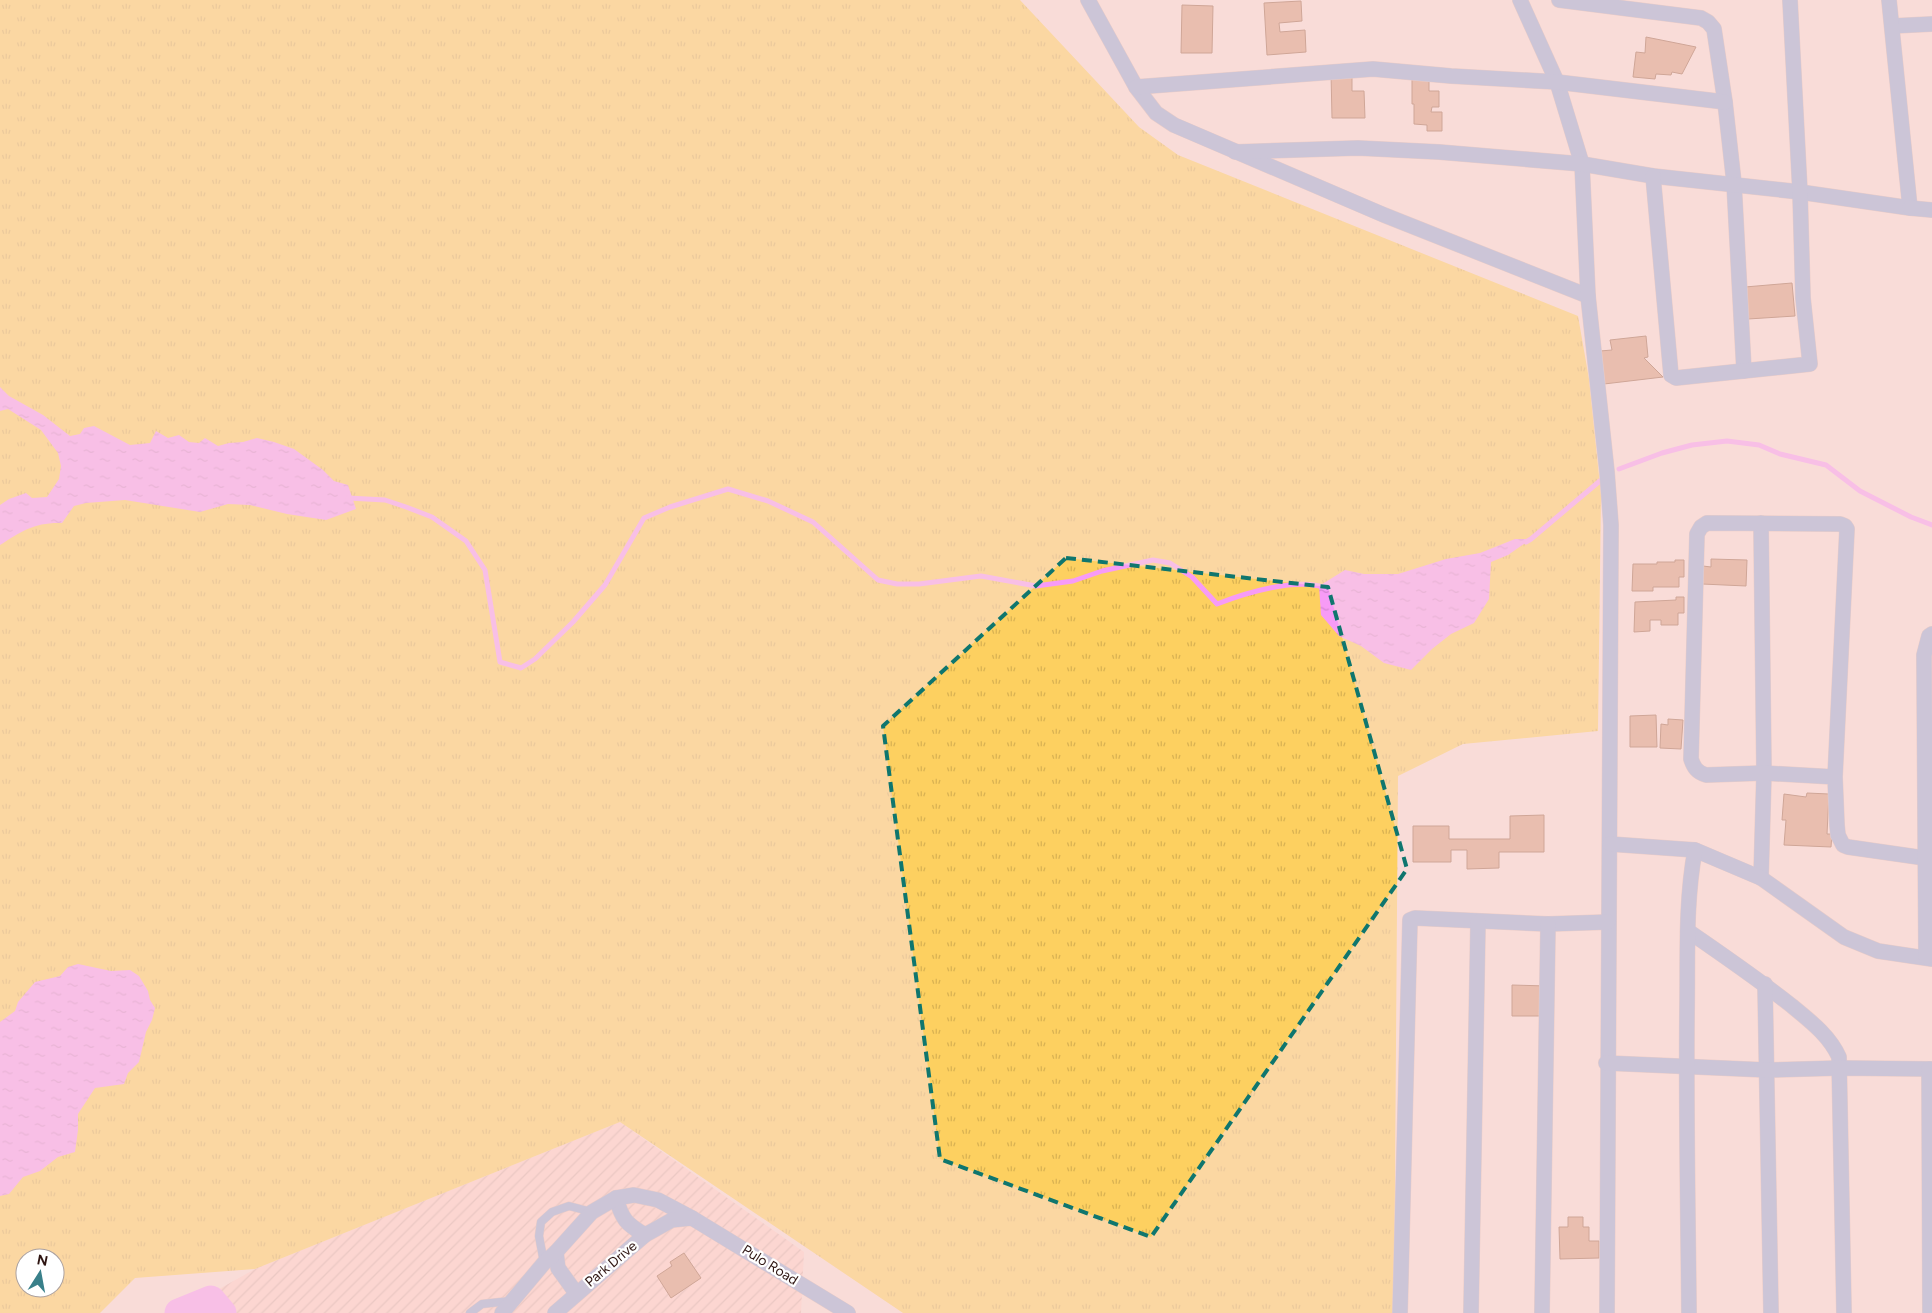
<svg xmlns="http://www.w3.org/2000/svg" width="1932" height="1313" font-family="Figtree,sans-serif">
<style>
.industrial{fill:url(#industrial-furrows)}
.grass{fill:url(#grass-tufts);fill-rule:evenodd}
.water{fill:url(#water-ripples)}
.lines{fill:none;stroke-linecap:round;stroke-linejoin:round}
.stream{stroke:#f79bf6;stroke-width:5}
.river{stroke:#f79bf6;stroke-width:29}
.building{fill:#d69a7d;stroke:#9c6448}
.service-casing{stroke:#d4b8b4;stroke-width:9}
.minor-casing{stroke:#d4b8b4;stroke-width:16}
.service{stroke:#94a8d6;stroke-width:8}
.minor{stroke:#94a8d6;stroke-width:15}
.marked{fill:none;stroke:#0f766e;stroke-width:4;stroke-dasharray:10 6;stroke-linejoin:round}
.labels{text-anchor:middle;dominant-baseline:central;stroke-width:4.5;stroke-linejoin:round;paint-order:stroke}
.street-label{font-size:14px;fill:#2e1512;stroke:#fff}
</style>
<defs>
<pattern id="industrial-furrows" width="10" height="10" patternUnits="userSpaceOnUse" patternTransform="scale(1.25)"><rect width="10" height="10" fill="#fecec7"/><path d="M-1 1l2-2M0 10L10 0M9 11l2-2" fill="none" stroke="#dab0aa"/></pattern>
<pattern id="grass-tufts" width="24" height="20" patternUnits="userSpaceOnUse" patternTransform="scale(1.25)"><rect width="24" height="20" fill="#fdd060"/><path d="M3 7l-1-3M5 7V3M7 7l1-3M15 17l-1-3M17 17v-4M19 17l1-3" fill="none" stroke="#d9b252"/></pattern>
<pattern id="water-ripples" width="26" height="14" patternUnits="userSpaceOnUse" patternTransform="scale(1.25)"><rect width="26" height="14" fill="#f79bf6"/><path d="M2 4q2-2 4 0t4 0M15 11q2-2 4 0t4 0" fill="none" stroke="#d485d2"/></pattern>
</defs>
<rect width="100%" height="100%" fill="#f9dcd8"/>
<path class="industrial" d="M 620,1122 L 804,1252 L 801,1313 L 176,1313 L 255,1269 Z"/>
<path class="grass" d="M 0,0 L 1020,0 L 1139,127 L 1178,155 L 1578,316 L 1589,379 L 1601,495 L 1598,731 L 1463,744 L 1398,776 L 1394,1313 L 903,1313 L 620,1122 L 255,1269 L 135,1278 L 100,1313 L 0,1313 ZM 25,1258 L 55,1258 L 55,1288 L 25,1288 Z"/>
<g class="water">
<path d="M 0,387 L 9,396 L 43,415 L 70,436 L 80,434 L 84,428 L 94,426 L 130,445 L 150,443 L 156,431 L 168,438 L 179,435 L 189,442 L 199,443 L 205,438 L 218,446 L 229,443 L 243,442 L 257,438 L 274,442 L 294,449 L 323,470 L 334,481 L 348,485 L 356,509 L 326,520 L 287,514 L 250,505 L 228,504 L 200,512 L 125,500 L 86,503 L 74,506 L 62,523 C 35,522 22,531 0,545 L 0,505 L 9,499 L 26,493 L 32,498 L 47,497 L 59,479 L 61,466 L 58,453 L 41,430 L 8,409 L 0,411 Z"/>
<path d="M 1515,539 L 1531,539 L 1508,555 L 1491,562 L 1489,599 L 1474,623 L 1451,634 L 1432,649 L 1411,670 L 1384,663 L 1361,646 L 1339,636 L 1321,615 L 1319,586 L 1345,570 L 1364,574 L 1398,574 L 1446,559 L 1480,553 Z"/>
<path d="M 78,964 L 111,971 L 130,970 L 139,976 L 148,991 L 150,1000 L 155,1008 L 152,1020 L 146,1032 L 139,1062 L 128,1073 L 124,1084 L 95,1088 L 78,1114 L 78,1130 L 75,1152 L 58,1157 L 40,1171 L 23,1177 L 9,1194 L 0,1196 L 0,1022 L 15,1011 L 18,1002 L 35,982 L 60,976 L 68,967 Z"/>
</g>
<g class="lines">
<g class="stream">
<path d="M 1619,469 L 1662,453 L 1692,445 L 1727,441 L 1759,445 L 1780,454 L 1826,465 L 1860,491 L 1911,517 L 1932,525"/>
<path d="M 348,498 L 385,500 L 406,507 L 432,517 L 466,541 L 485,570 L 500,662 L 521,668 L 535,659 L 573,622 L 605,585 L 644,518 L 670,507 L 728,489 L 768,501 L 813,522 L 878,580 L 897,584 L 919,584 L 981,576 L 1036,586 L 1073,581 L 1102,571 L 1153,560 L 1170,563 L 1192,577 L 1217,604 C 1245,593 1297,577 1326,588"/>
<path d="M 1526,542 L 1531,539 L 1601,480"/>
</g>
<path class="river" d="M 179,1313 L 211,1300 L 222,1313"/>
</g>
<g class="building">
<path d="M 1301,1 L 1302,21 L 1279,23 L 1280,32 L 1305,30 L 1306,52 L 1267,55 L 1264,3 Z"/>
<path d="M 1182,5 L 1213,6 L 1212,53 L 1181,53 Z"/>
<path d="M 1646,37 L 1696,47 L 1682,74 L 1672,72 L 1671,75 L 1656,74 L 1655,79 L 1633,77 L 1636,52 L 1645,53 Z"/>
<path d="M 1331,73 L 1352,73 L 1352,91 L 1364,91 L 1365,118 L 1332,118 Z"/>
<path d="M 1412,76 L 1429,76 L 1429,91 L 1439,91 L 1439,107 L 1432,107 L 1431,112 L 1442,112 L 1442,131 L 1427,131 L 1427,125 L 1414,124 L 1414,104 L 1412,104 Z"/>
<path d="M 1792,283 L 1795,316 L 1748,319 L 1745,287 Z"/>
<path d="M 1646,336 L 1648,357 L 1644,358 L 1663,377 L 1604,384 L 1600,351 L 1612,350 L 1610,340 Z"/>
<path d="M 1711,559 L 1747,560 L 1746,586 L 1702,584 L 1703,566 L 1711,567 Z"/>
<path d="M 1675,560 L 1684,560 L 1684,577 L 1679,577 L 1679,587 L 1653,587 L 1653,591 L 1632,591 L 1633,564 L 1657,564 L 1657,562 L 1675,562 Z"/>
<path d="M 1676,597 L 1684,597 L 1684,613 L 1678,613 L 1678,625 L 1661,625 L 1661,620 L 1650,620 L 1650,631 L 1634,632 L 1635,602 L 1676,600 Z"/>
<path d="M 1656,715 L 1657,747 L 1630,747 L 1630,716 Z"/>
<path d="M 1668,719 L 1683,720 L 1681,749 L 1660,748 L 1661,724 L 1668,725 Z"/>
<path d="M 1807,793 L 1829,794 L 1827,834 L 1832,834 L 1831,847 L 1784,845 L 1786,820 L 1782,820 L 1784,794 L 1806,797 Z"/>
<path d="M 1544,815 L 1544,852 L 1499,852 L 1499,868 L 1467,869 L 1467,850 L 1451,850 L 1451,862 L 1413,862 L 1413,826 L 1449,826 L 1449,839 L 1510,839 L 1510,816 Z"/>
<path d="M 1512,985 L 1546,986 L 1546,1016 L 1512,1016 Z"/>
<path d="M 1568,1217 L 1583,1217 L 1583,1227 L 1589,1227 L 1589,1241 L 1599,1241 L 1599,1258 L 1560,1259 L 1559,1227 L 1568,1227 Z"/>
<path d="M 684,1253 L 701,1278 L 671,1298 L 657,1276 L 672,1266 L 670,1262 Z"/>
</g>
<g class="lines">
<defs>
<g id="service">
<path d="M 544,1263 L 539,1236 L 541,1222 L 552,1212 L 569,1206 L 592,1212"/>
<path d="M 470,1313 L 482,1304 L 510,1301"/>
</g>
<g id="minor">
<path d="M 1088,0 L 1136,87 L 1156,113 L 1174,125 L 1384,215 L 1588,296"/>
<path d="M 1520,0 L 1557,82 L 1582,164 L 1588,296 L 1607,472 L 1611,525 C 1610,787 1606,1050 1607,1313"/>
<path d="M 1559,0 L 1701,18 L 1708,22 L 1714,29 L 1725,102 L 1734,183 L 1744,371"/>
<path d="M 1892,26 L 1932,24"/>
<path d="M 1136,87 L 1373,69 L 1451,76 L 1557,82 L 1725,102"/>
<path d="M 1235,152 L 1358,148 L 1439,152 L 1582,164 L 1653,176 L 1800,192 L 1910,208 L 1889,0"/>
<path d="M 1653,176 L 1671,375 L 1676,378 L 1810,364 L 1803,298 L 1800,192 L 1790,0"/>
<path d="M 1910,208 L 1932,210"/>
<path d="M 1761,523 L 1764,773 L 1761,878"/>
<path d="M 1835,777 L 1764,773 L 1706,775 C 1697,772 1694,768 1691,759 L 1697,534 L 1701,527 L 1707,523 L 1840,524 L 1845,526 L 1847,529 L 1835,777 L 1837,825 L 1838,835 L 1843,845 L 1848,847 L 1932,859"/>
<path d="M 1610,844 L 1695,850 L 1761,878 L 1844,937 L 1878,951 L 1932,959"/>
<path d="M 1688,931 C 1723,955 1758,979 1792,1006 C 1810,1021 1829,1035 1839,1057 L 1844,1313"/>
<path d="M 1926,957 L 1924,655 L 1929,636 L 1932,634"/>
<path d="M 1765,984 L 1771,1313"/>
<path d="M 1606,1063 L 1767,1070 L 1840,1068 L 1932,1069"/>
<path d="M 1929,1069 L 1930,1313"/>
<path d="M 616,1198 C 622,1219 626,1224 645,1235"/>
<path d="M 556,1252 L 558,1268 L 576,1293"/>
<path d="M 502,1313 L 544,1263 L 556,1252 L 592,1212 L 616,1198 L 634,1195 L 658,1200 L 692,1218 L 848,1313"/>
<path d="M 555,1313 L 645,1235 L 672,1220 L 692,1218"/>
<path d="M 1400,1313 L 1410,920 L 1415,918 L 1548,924 L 1608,922"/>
<path d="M 1471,1313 L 1478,922"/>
<path d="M 1542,1313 L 1548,924"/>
<path d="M 1689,1313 C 1688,1213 1686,1113 1687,1013 C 1688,959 1685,904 1695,850"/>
</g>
</defs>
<use href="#service" class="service-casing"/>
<use href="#minor" class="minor-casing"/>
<use href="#service" class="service"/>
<use href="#minor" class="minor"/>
</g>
<path d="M0 0H1932V1313H0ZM 1066,558 L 1328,587 L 1407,869 L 1151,1237 L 940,1159 L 883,726 Z" fill="#f9dcd8" fill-opacity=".55" fill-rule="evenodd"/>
<path class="marked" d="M 1066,558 L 1328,587 L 1407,869 L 1151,1237 L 940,1159 L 883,726 Z"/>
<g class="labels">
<g class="street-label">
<text transform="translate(611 1264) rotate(-40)">Park Drive</text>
<text transform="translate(770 1265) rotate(32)">Pulo Road</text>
</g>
</g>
<g transform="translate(40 1273) rotate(11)"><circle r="24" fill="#ffffff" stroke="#aba1a0"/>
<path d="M0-4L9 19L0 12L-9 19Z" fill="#39808a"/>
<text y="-8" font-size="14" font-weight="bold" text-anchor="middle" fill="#2e1512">N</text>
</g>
</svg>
